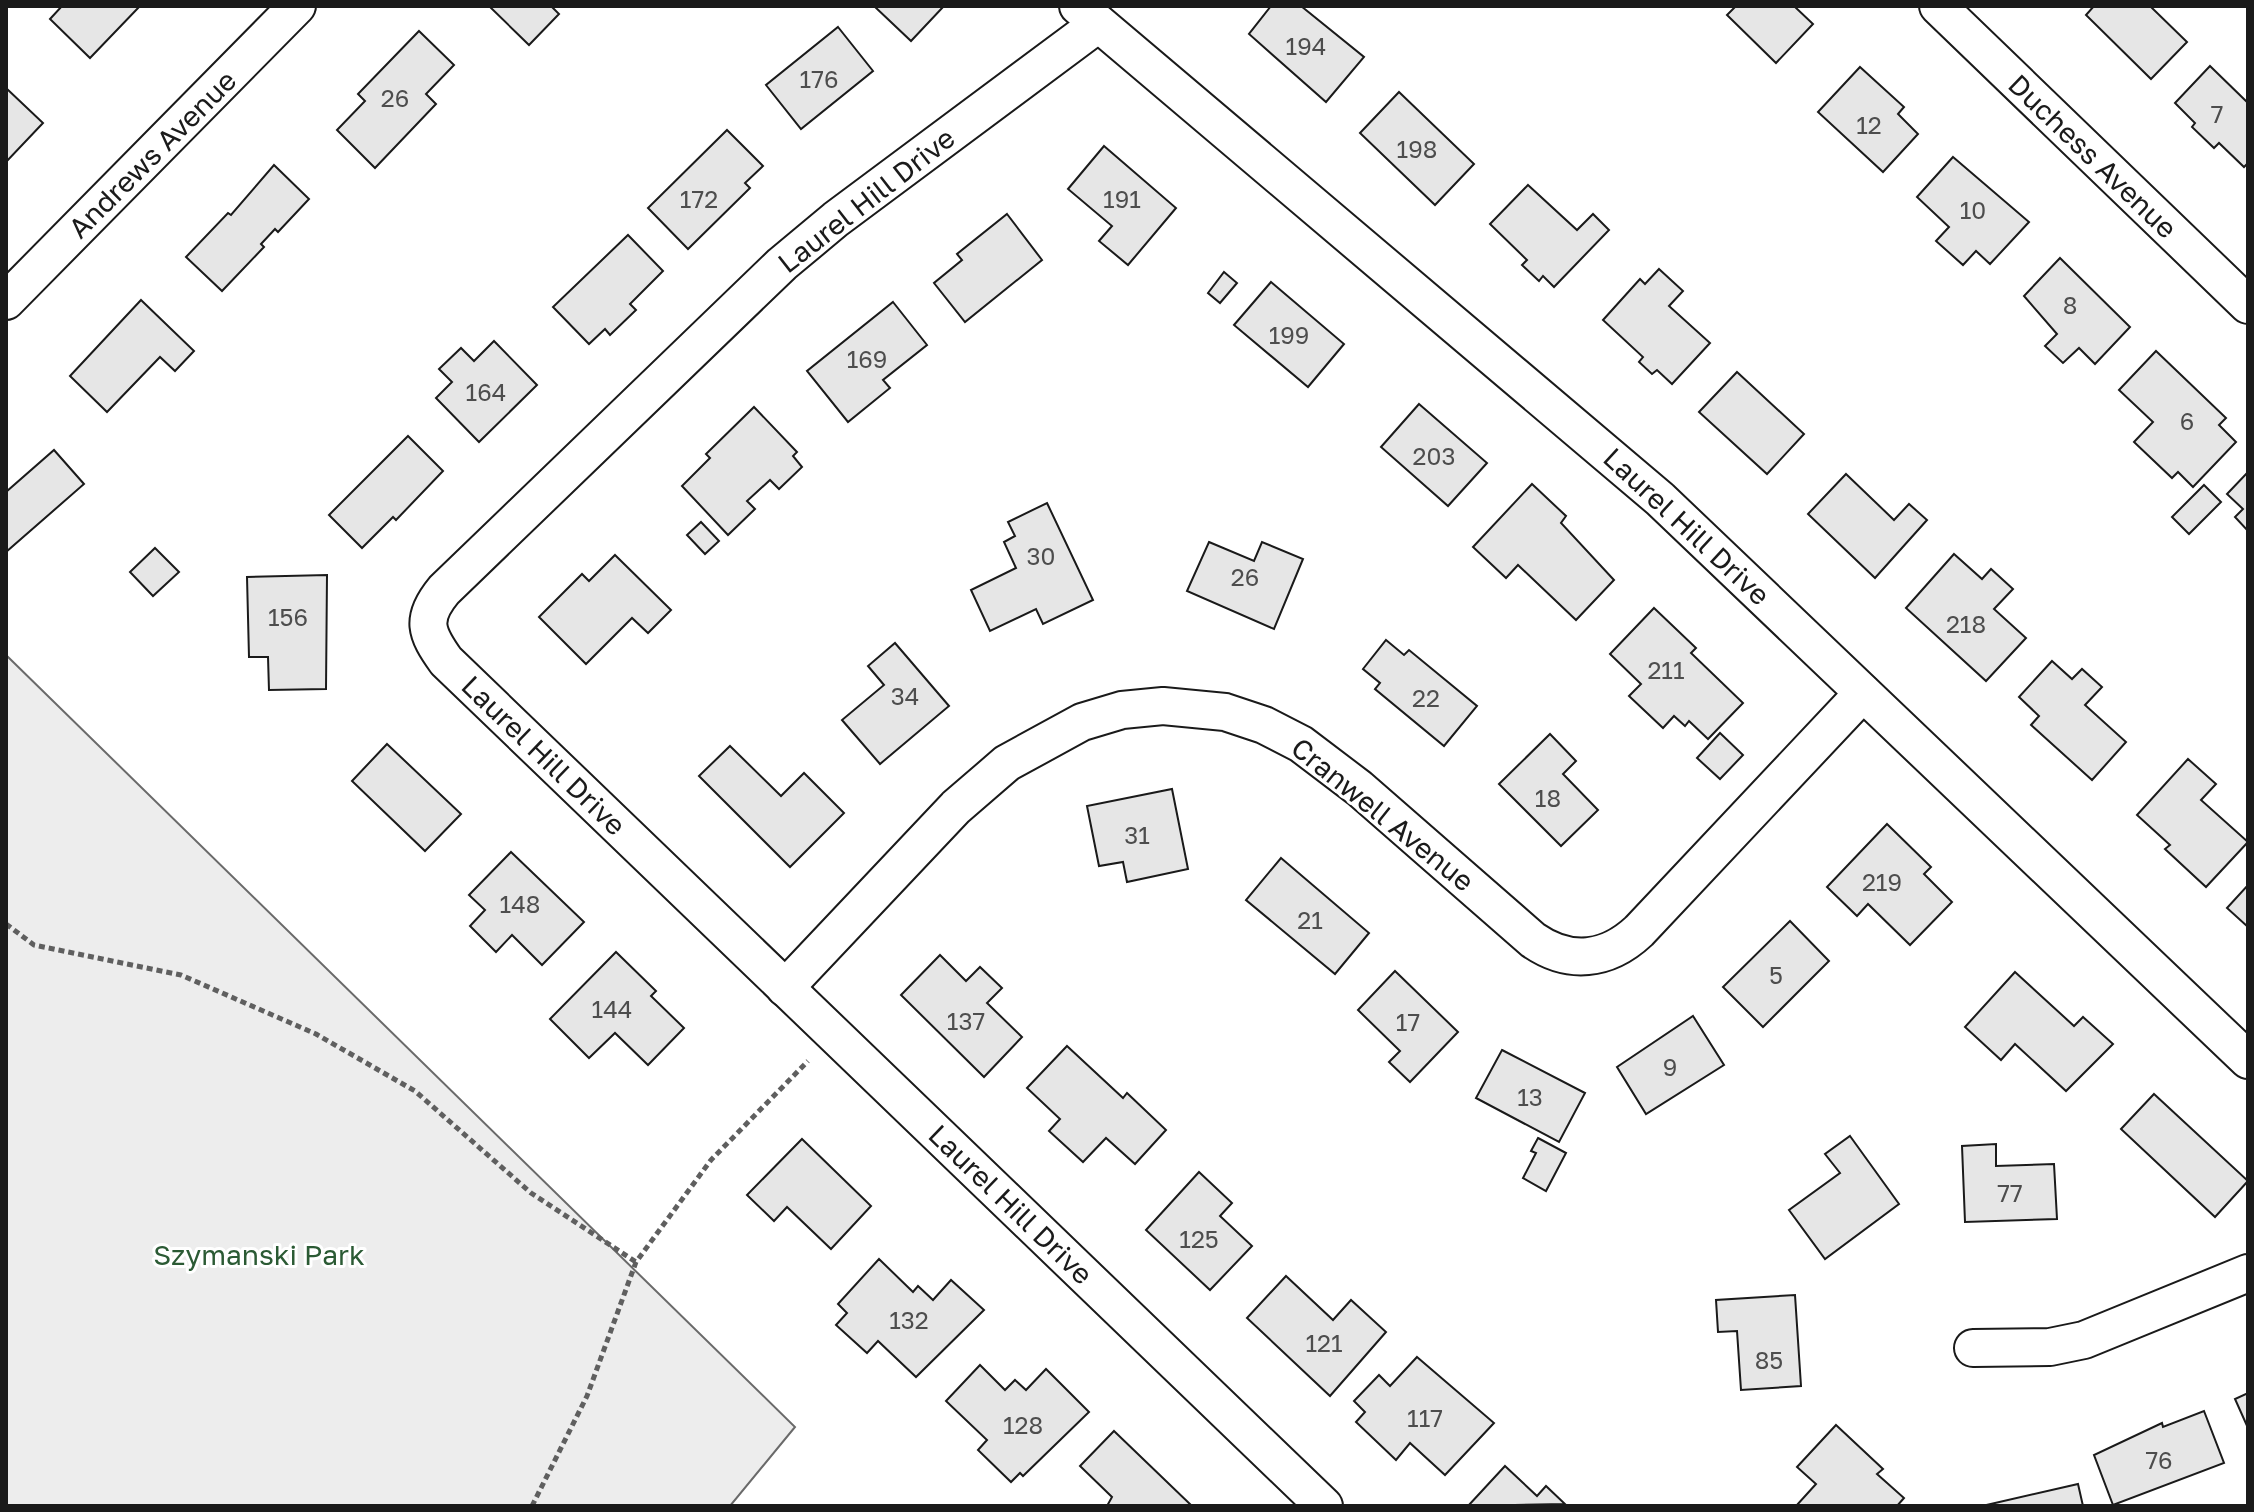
<svg xmlns="http://www.w3.org/2000/svg" width="2254" height="1512" font-family="'Golos Text',sans-serif">
<style>
.built{fill:#ededed;stroke:#6a6a6a;stroke-width:2}
.building{fill:#e6e6e6;stroke:#1a1a1a;stroke-width:2}
.lines{fill:none;stroke-linecap:round;stroke-linejoin:round}
.street-casing{stroke:#1a1a1a;stroke-width:40}
.path{stroke:#5f5f5f;stroke-width:5;stroke-dasharray:6 4;stroke-linecap:butt}
.street{stroke:#fff;stroke-width:36}
.labels{text-anchor:middle;dominant-baseline:central;stroke-width:6;stroke-linejoin:round;paint-order:stroke}
.number-label{font-size:24px;fill:#4d4d4d}
.street-label{font-size:28px;fill:#1a1a1a;stroke:#fff}
.park-label{font-size:28px;fill:#2b5a34;stroke:#fff}
</style>
<rect width="100%" height="100%" fill="#fff"/>
<path class="built" d="M 6,655 L 795,1427 L 730,1506 L 6,1506 Z"/>
<g class="building">
<path d="M 62,6 L 140,6 L 90,58 L 50,19 Z"/>
<path d="M 489,6 L 551,6 L 559,14 L 529,45 Z"/>
<path d="M 874,6 L 944,6 L 911,41 Z"/>
<path d="M 1271,6 L 1301,6 L 1364,57 L 1326,102 L 1249,34 Z"/>
<path d="M 1736,6 L 1794,6 L 1813,24 L 1776,63 L 1727,15 Z"/>
<path d="M 2094,6 L 2150,6 L 2187,42 L 2151,79 L 2086,15 Z"/>
<path d="M 838,27 L 873,71 L 801,129 L 766,85 Z"/>
<path d="M 419,31 L 454,65 L 426,94 L 436,104 L 375,168 L 337,130 L 365,101 L 358,94 Z"/>
<path d="M 2210,66 L 2248,103 L 2248,163 L 2244,167 L 2219,143 L 2214,148 L 2192,127 L 2195,123 L 2175,103 Z"/>
<path d="M 1860,67 L 1904,107 L 1898,114 L 1918,134 L 1883,172 L 1818,112 Z"/>
<path d="M 6,88 L 43,123 L 6,162 Z"/>
<path d="M 1399,92 L 1474,164 L 1435,205 L 1360,133 Z"/>
<path d="M 727,130 L 763,166 L 745,183 L 750,188 L 688,249 L 648,208 Z"/>
<path d="M 1104,146 L 1176,208 L 1128,265 L 1099,241 L 1112,226 L 1068,189 Z"/>
<path d="M 1953,157 L 2029,222 L 1990,264 L 1976,251 L 1963,265 L 1936,241 L 1949,227 L 1917,197 Z"/>
<path d="M 274,165 L 309,199 L 278,232 L 275,229 L 261,244 L 264,247 L 222,291 L 186,257 L 228,213 L 231,215 Z"/>
<path d="M 1528,185 L 1577,230 L 1593,214 L 1609,230 L 1554,287 L 1543,276 L 1539,281 L 1522,265 L 1527,260 L 1490,224 Z"/>
<path d="M 1007,214 L 1042,260 L 965,322 L 934,283 L 962,260 L 957,254 Z"/>
<path d="M 628,235 L 663,271 L 630,304 L 636,310 L 610,335 L 605,329 L 589,344 L 553,307 Z"/>
<path d="M 2060,258 L 2130,327 L 2095,364 L 2079,348 L 2063,363 L 2045,346 L 2057,334 L 2024,296 Z"/>
<path d="M 1659,269 L 1683,291 L 1669,306 L 1710,343 L 1672,384 L 1657,370 L 1652,374 L 1639,362 L 1643,357 L 1603,320 L 1640,279 L 1645,284 Z"/>
<path d="M 1224,272 L 1237,283 L 1220,303 L 1208,293 Z"/>
<path d="M 1271,282 L 1344,344 L 1308,387 L 1234,325 Z"/>
<path d="M 141,300 L 194,351 L 175,371 L 160,357 L 107,412 L 70,376 Z"/>
<path d="M 893,302 L 927,345 L 883,380 L 890,388 L 848,422 L 807,371 Z"/>
<path d="M 494,341 L 537,385 L 479,442 L 436,398 L 452,382 L 439,369 L 461,348 L 474,361 Z"/>
<path d="M 2156,351 L 2226,418 L 2219,425 L 2236,442 L 2193,487 L 2178,472 L 2172,478 L 2134,442 L 2153,422 L 2119,390 Z"/>
<path d="M 1737,372 L 1804,434 L 1767,474 L 1699,412 Z"/>
<path d="M 1419,404 L 1487,463 L 1448,506 L 1381,447 Z"/>
<path d="M 754,407 L 797,452 L 793,456 L 802,467 L 779,489 L 770,480 L 747,501 L 755,509 L 728,535 L 682,486 L 710,458 L 706,454 Z"/>
<path d="M 408,436 L 443,471 L 396,520 L 393,517 L 362,548 L 329,515 Z"/>
<path d="M 54,450 L 84,484 L 6,552 L 6,492 Z"/>
<path d="M 2248,472 L 2248,531 L 2235,517 L 2243,509 L 2227,494 Z"/>
<path d="M 1846,474 L 1894,520 L 1909,504 L 1927,520 L 1875,578 L 1808,514 Z"/>
<path d="M 1532,484 L 1566,516 L 1561,523 L 1614,580 L 1576,620 L 1518,565 L 1506,578 L 1473,547 Z"/>
<path d="M 2204,485 L 2221,502 L 2189,534 L 2172,517 Z"/>
<path d="M 1047,503 L 1093,600 L 1043,624 L 1036,609 L 990,631 L 971,590 L 1016,568 L 1004,542 L 1015,536 L 1008,522 Z"/>
<path d="M 701,522 L 719,541 L 705,554 L 687,535 Z"/>
<path d="M 1209,542 L 1254,561 L 1262,542 L 1303,559 L 1274,629 L 1187,591 Z"/>
<path d="M 155,548 L 179,572 L 153,596 L 130,572 Z"/>
<path d="M 1954,554 L 1982,579 L 1991,569 L 2013,589 L 1994,609 L 2026,638 L 1986,681 L 1906,608 Z"/>
<path d="M 615,555 L 671,610 L 648,633 L 632,618 L 586,664 L 539,617 L 582,574 L 589,581 Z"/>
<path d="M 327,575 L 326,689 L 269,690 L 268,657 L 249,657 L 247,577 Z"/>
<path d="M 1654,608 L 1696,648 L 1691,653 L 1743,703 L 1708,739 L 1689,721 L 1685,726 L 1674,716 L 1663,728 L 1629,696 L 1641,684 L 1610,654 Z"/>
<path d="M 1386,640 L 1404,655 L 1409,650 L 1477,706 L 1444,746 L 1375,689 L 1380,683 L 1363,669 Z"/>
<path d="M 895,643 L 949,706 L 880,764 L 842,720 L 884,685 L 868,666 Z"/>
<path d="M 2052,661 L 2072,679 L 2082,669 L 2102,687 L 2085,705 L 2126,742 L 2092,780 L 2031,725 L 2039,716 L 2019,697 Z"/>
<path d="M 1720,733 L 1743,755 L 1720,779 L 1697,758 Z"/>
<path d="M 1550,734 L 1576,761 L 1563,774 L 1598,810 L 1561,846 L 1499,784 Z"/>
<path d="M 387,744 L 461,814 L 425,851 L 352,781 Z"/>
<path d="M 730,746 L 781,796 L 804,773 L 844,813 L 790,867 L 699,776 Z"/>
<path d="M 2188,759 L 2216,784 L 2201,800 L 2248,842 L 2206,887 L 2165,849 L 2170,845 L 2137,815 Z"/>
<path d="M 1172,789 L 1188,869 L 1127,882 L 1123,862 L 1099,866 L 1087,806 Z"/>
<path d="M 1887,824 L 1931,867 L 1924,874 L 1952,902 L 1910,945 L 1868,904 L 1857,916 L 1827,887 Z"/>
<path d="M 511,852 L 584,922 L 542,965 L 512,935 L 496,952 L 470,926 L 485,910 L 469,895 Z"/>
<path d="M 1281,858 L 1369,933 L 1335,974 L 1246,900 Z"/>
<path d="M 2248,885 L 2248,927 L 2227,908 Z"/>
<path d="M 1790,921 L 1829,961 L 1763,1027 L 1723,987 Z"/>
<path d="M 616,952 L 656,991 L 651,996 L 684,1028 L 648,1065 L 615,1033 L 589,1058 L 550,1019 Z"/>
<path d="M 940,955 L 966,981 L 980,967 L 1002,988 L 987,1003 L 1022,1037 L 984,1077 L 901,995 Z"/>
<path d="M 1395,971 L 1458,1032 L 1410,1082 L 1389,1062 L 1400,1051 L 1358,1010 Z"/>
<path d="M 2015,972 L 2074,1026 L 2083,1017 L 2113,1044 L 2066,1091 L 2015,1044 L 2001,1060 L 1965,1027 Z"/>
<path d="M 1693,1016 L 1724,1065 L 1646,1114 L 1617,1067 Z"/>
<path d="M 1067,1046 L 1123,1098 L 1127,1093 L 1166,1130 L 1135,1164 L 1106,1138 L 1083,1162 L 1049,1131 L 1060,1119 L 1027,1088 Z"/>
<path d="M 1502,1050 L 1585,1093 L 1559,1142 L 1476,1098 Z"/>
<path d="M 2154,1094 L 2248,1181 L 2215,1217 L 2121,1129 Z"/>
<path d="M 1850,1136 L 1899,1204 L 1825,1259 L 1789,1210 L 1840,1173 L 1825,1154 Z"/>
<path d="M 1538,1138 L 1566,1153 L 1546,1191 L 1523,1178 L 1536,1153 L 1531,1151 Z"/>
<path d="M 802,1139 L 871,1206 L 831,1249 L 787,1207 L 774,1221 L 747,1195 Z"/>
<path d="M 1996,1144 L 1996,1166 L 2054,1164 L 2057,1219 L 1965,1222 L 1962,1146 Z"/>
<path d="M 1199,1172 L 1232,1203 L 1220,1216 L 1252,1246 L 1210,1290 L 1146,1230 Z"/>
<path d="M 879,1259 L 913,1292 L 918,1286 L 933,1300 L 951,1280 L 984,1310 L 916,1377 L 878,1341 L 867,1353 L 836,1325 L 847,1313 L 838,1304 Z"/>
<path d="M 1286,1276 L 1333,1320 L 1351,1300 L 1386,1332 L 1330,1396 L 1247,1318 Z"/>
<path d="M 1795,1295 L 1801,1386 L 1741,1390 L 1737,1331 L 1718,1332 L 1716,1300 Z"/>
<path d="M 1417,1357 L 1494,1423 L 1445,1475 L 1410,1443 L 1396,1460 L 1356,1422 L 1365,1412 L 1354,1401 L 1379,1375 L 1390,1386 Z"/>
<path d="M 980,1365 L 1005,1390 L 1015,1380 L 1026,1390 L 1046,1369 L 1089,1412 L 1023,1476 L 1020,1473 L 1011,1482 L 978,1450 L 987,1440 L 946,1401 Z"/>
<path d="M 2248,1393 L 2248,1428 L 2235,1399 Z"/>
<path d="M 2204,1411 L 2224,1463 L 2113,1505 L 2094,1455 L 2162,1423 L 2163,1427 Z"/>
<path d="M 1836,1425 L 1883,1469 L 1877,1474 L 1904,1498 L 1897,1506 L 1796,1506 L 1816,1484 L 1797,1467 Z"/>
<path d="M 1114,1431 L 1192,1506 L 1107,1506 L 1112,1497 L 1080,1466 Z"/>
<path d="M 1505,1466 L 1537,1496 L 1546,1486 L 1565,1504 L 1468,1506 Z"/>
<path d="M 2078,1484 L 2083,1506 L 1982,1506 Z"/>
</g>
<g class="lines">
<defs>
<g id="street">
<path d="M 1078,6 L 1660,499 L 2248,1060"/>
<path d="M 1938,6 L 2248,305"/>
<path d="M 1098,24 L 836,219 L 782,264 L 444,590 C 420,619 426,633 446,661 L 1324,1506"/>
<path d="M 6,301 L 297,6"/>
<path d="M 785,988 L 956,807 L 1007,763 L 1082,722 L 1122,710 L 1163,706 L 1225,712 L 1264,725 L 1301,744 L 1359,788 L 1533,940 C 1569,965 1607,961 1639,931 L 1863,693"/>
<path d="M 1973,1348 L 2050,1347 L 2084,1340 L 2248,1273"/>
</g>
</defs>
<use href="#street" class="street-casing"/>
<g class="path">
<path d="M 6,924 L 34,945 L 181,975 L 316,1034 L 415,1091 L 531,1193 L 636,1262"/>
<path d="M 532,1506 L 587,1396 L 636,1262 L 711,1160 L 808,1061"/>
</g>
<use href="#street" class="street"/>
</g>
<g class="labels">
<g class="number-label">
<text x="1306" y="45">194</text>
<text x="819" y="78">176</text>
<text x="395" y="97">26</text>
<text x="2217" y="113">7</text>
<text x="1869" y="124">12</text>
<text x="1417" y="148">198</text>
<text x="699" y="198">172</text>
<text x="1122" y="198">191</text>
<text x="1973" y="209">10</text>
<text x="2070" y="304">8</text>
<text x="1289" y="334">199</text>
<text x="867" y="358">169</text>
<text x="486" y="391">164</text>
<text x="2187" y="420">6</text>
<text x="1434" y="455">203</text>
<text x="1041" y="555">30</text>
<text x="1245" y="576">26</text>
<text x="288" y="616">156</text>
<text x="1966" y="623">218</text>
<text x="1666" y="669">211</text>
<text x="905" y="695">34</text>
<text x="1426" y="697">22</text>
<text x="1548" y="797">18</text>
<text x="1137" y="834">31</text>
<text x="1882" y="881">219</text>
<text x="520" y="903">148</text>
<text x="1310" y="919">21</text>
<text x="1776" y="974">5</text>
<text x="612" y="1008">144</text>
<text x="966" y="1020">137</text>
<text x="1408" y="1021">17</text>
<text x="1670" y="1066">9</text>
<text x="1530" y="1096">13</text>
<text x="2010" y="1192">77</text>
<text x="1199" y="1238">125</text>
<text x="909" y="1319">132</text>
<text x="1324" y="1342">121</text>
<text x="1769" y="1359">85</text>
<text x="1425" y="1417">117</text>
<text x="1023" y="1424">128</text>
<text x="2159" y="1459">76</text>
</g>
<g class="street-label">
<text transform="translate(152 154) rotate(-45)">Andrews Avenue</text>
<text transform="translate(2093 156) rotate(44)">Duchess Avenue</text>
<text transform="translate(866 200) rotate(-38)">Laurel Hill Drive</text>
<text transform="translate(1687 526) rotate(43)">Laurel Hill Drive</text>
<text transform="translate(544 755) rotate(44)">Laurel Hill Drive</text>
<text transform="translate(1383 814) rotate(39)">Cranwell Avenue</text>
<text transform="translate(1011 1204) rotate(44)">Laurel Hill Drive</text>
</g>
<g class="park-label">
<text x="259" y="1254">Szymanski Park</text>
</g>
</g>
<rect width="2254" height="1512" fill="none" stroke="#1a1a1a" stroke-width="16"/>
</svg>
